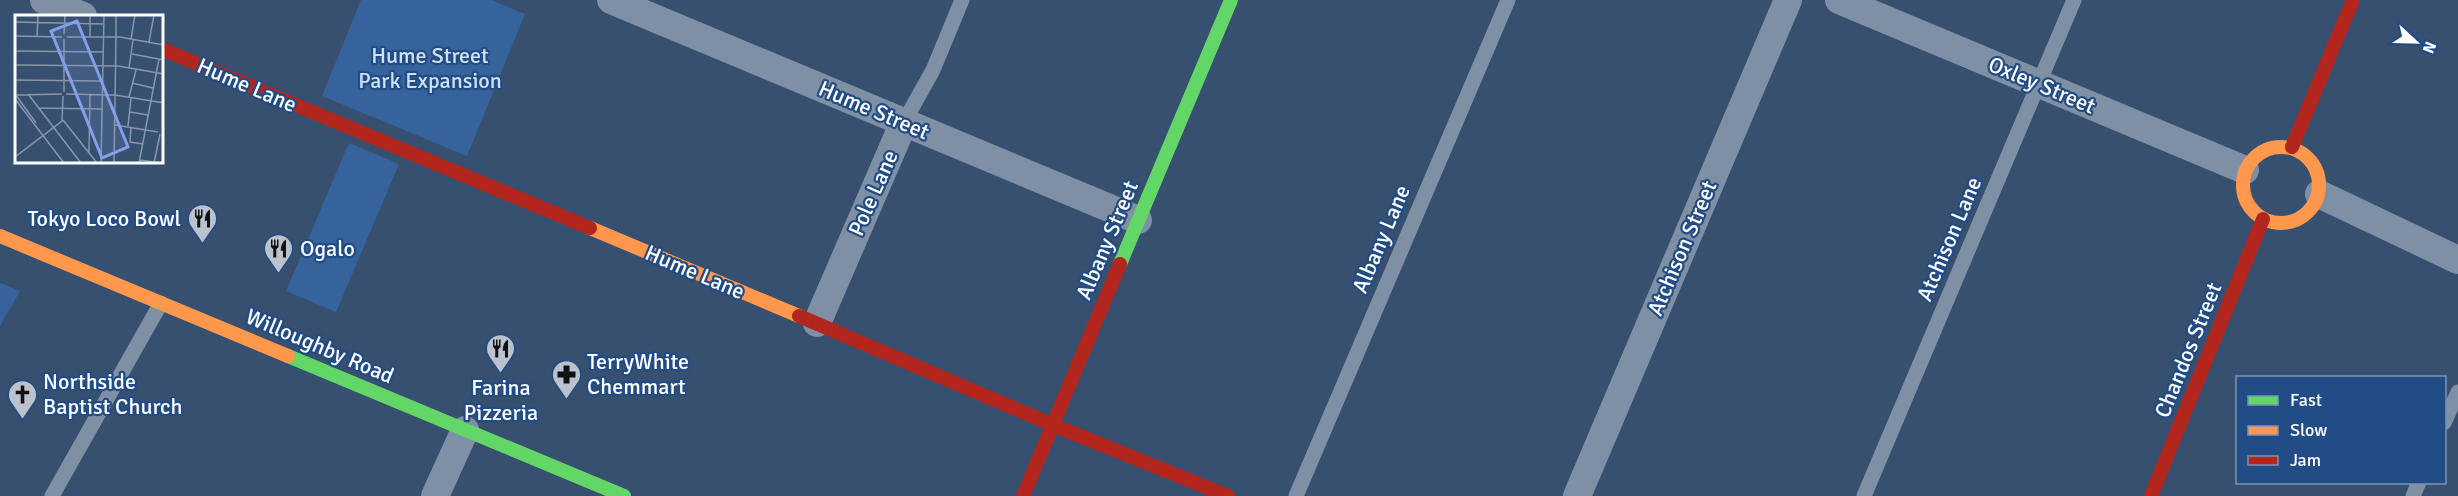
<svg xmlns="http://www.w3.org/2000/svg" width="2458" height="496" font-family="Signika,sans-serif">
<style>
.green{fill:#36639b}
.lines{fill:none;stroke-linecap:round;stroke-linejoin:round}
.lane{stroke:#7f90a5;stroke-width:15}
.street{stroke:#7f90a5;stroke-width:28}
.fast{stroke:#63d668;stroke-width:14}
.slow{stroke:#ff974d;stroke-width:14}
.jam{stroke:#b3261e;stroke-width:14}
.labels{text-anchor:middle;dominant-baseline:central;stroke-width:4.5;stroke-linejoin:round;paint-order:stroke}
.park-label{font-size:22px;fill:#cfe1f7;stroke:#224c85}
.street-label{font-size:22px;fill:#fff;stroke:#224c85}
.poi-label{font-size:22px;fill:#fff;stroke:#224c85;text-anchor:start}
.inset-road{fill:none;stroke:#8896a9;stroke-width:1.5}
.view{fill:#839eea;fill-opacity:0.15;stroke:#839eea;stroke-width:3}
.inset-edge{fill:none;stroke:#fff;stroke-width:3}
</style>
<rect width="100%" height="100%" fill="#38506f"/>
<g class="green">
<path d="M 361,0 L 491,0 L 525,14 L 467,156 L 322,96 Z"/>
<path d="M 349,143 L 399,164 L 336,312 L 286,291 Z"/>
<path d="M 0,283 L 20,291 L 0,326 Z"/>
</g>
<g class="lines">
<g class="lane">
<path d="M 904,122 L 933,70 L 962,0"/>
<path d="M 2444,423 L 2458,392"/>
<path d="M 52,496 L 161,303"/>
<path d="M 1296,496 L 1508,0"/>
<path d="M 1864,496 L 2074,0"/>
<path d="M 2413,496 L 2419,482"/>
</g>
<g class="street">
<path d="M 44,0 L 83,16"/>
<path d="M 611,0 L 1138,220"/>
<path d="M 1839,0 L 2245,170"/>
<path d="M 2319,194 L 2458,260"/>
<path d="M 817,323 L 904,122"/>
<path d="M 435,496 L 465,430"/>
<path d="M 1577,496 L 1788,0"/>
</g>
<g class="fast">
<path d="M 1120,264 L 1231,0"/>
<path d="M 288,356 L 624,496"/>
</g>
<g class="slow">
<circle cx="2281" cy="185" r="38"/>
<path d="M 590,228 L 799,316"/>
<path d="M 0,236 L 288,356"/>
</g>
<g class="jam">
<path d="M 162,49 L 590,228"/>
<path d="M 2292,147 L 2353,0"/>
<path d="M 799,316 L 1053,425 L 1228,496"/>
<path d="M 1023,496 L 1120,264"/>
<path d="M 2151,496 L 2263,219"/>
</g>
</g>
<defs>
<symbol id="restaurant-pin" viewBox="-11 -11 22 30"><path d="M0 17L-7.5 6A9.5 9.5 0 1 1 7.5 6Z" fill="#b9c2cd" stroke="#224c85"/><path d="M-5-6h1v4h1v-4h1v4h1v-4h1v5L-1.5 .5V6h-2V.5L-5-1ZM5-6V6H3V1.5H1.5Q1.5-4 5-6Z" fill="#111"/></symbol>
<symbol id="pharmacy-pin" viewBox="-11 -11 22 30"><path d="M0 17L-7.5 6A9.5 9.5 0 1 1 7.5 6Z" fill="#b9c2cd" stroke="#224c85"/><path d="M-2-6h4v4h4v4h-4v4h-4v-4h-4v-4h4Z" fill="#111"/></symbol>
<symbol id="church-pin" viewBox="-11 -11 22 30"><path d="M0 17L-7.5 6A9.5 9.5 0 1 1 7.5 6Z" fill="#b9c2cd" stroke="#224c85"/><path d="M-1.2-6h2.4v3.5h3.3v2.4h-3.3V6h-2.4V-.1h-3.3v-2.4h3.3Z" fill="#111"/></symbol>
</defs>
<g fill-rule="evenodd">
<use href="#restaurant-pin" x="186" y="202" width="33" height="45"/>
<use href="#restaurant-pin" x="262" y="232" width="33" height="45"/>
<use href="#restaurant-pin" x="484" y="332" width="33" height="45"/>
<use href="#pharmacy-pin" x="550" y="358" width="33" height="45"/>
<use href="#church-pin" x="6" y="378" width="33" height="45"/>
</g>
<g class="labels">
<g class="park-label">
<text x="430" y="55">Hume Street<tspan x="430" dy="25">Park Expansion</tspan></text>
</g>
<g class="street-label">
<text transform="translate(247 85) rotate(23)">Hume Lane</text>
<text transform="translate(2042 85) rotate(23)">Oxley Street</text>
<text transform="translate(874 110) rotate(23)">Hume Street</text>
<text transform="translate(873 193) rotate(-66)">Pole Lane</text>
<text transform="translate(1381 239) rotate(-67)">Albany Lane</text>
<text transform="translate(1949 239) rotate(-67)">Atchison Lane</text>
<text transform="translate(1107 240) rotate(-67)">Albany Street</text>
<text transform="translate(1682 248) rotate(-67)">Atchison Street</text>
<text transform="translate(695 272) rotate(23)">Hume Lane</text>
<text transform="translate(320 346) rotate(23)">Willoughby Road</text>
<text transform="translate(2188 350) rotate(-68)">Chandos Street</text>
</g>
<g class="poi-label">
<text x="181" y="218" text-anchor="end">Tokyo Loco Bowl</text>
<text x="300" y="248">Ogalo</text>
<text x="587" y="361">TerryWhite<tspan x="587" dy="25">Chemmart</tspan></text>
<text x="43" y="381">Northside<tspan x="43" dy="25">Baptist Church</tspan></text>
<text x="501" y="387" text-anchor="middle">Farina<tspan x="501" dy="25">Pizzeria</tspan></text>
</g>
</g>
<g transform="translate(15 15)">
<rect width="148" height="148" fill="#38506f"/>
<path class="inset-road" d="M 0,7 L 88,9M 49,19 L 50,0M 0,21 L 47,22M 22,21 L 23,0M 52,22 L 105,22 L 149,30M 75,22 L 75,0M 101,22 L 101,0M 116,24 L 120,0M 134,27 L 139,0M 0,36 L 88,37M 117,39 L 149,45M 0,50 L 103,51 L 149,59M 114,53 L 118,25M 0,65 L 87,66M 117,68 L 138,73M 49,77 L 49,24M 0,79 L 21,108M 13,79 L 66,148M 51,79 L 100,80 L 149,88M 2,80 L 47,79M 114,82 L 121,55M 0,84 L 49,148M 24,93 L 87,94M 115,97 L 133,100M 48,105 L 82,148M 100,110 L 143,117M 113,111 L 116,83M 116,112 L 115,127 L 128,129M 74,138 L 75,80M 0,142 L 47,106 L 48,81M 125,145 L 146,148M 86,148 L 89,0M 99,148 L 101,22M 124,148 L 144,44M 139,148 L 145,119"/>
<path class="view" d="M 62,6 L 113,132 L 87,143 L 36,16 Z"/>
<rect width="148" height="148" class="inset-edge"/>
</g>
<rect x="2236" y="376" width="210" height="108" fill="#224c85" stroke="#7a94b6" stroke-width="1.5"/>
<rect x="2248" y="396" width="30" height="9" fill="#63d668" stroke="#7a94b6" stroke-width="1.5"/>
<text x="2290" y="406" font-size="18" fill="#ffffff">Fast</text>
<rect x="2248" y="426" width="30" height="9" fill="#ff974d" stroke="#7a94b6" stroke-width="1.5"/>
<text x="2290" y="436" font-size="18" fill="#ffffff">Slow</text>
<rect x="2248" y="456" width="30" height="9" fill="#b3261e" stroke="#7a94b6" stroke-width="1.5"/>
<text x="2290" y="466" font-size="18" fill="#ffffff">Jam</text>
<g transform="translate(2416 42) rotate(112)" stroke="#224c85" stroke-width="4.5" paint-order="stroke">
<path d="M0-4.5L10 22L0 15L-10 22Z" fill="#ffffff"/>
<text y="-9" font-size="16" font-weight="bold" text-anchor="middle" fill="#ffffff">N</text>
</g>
</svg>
